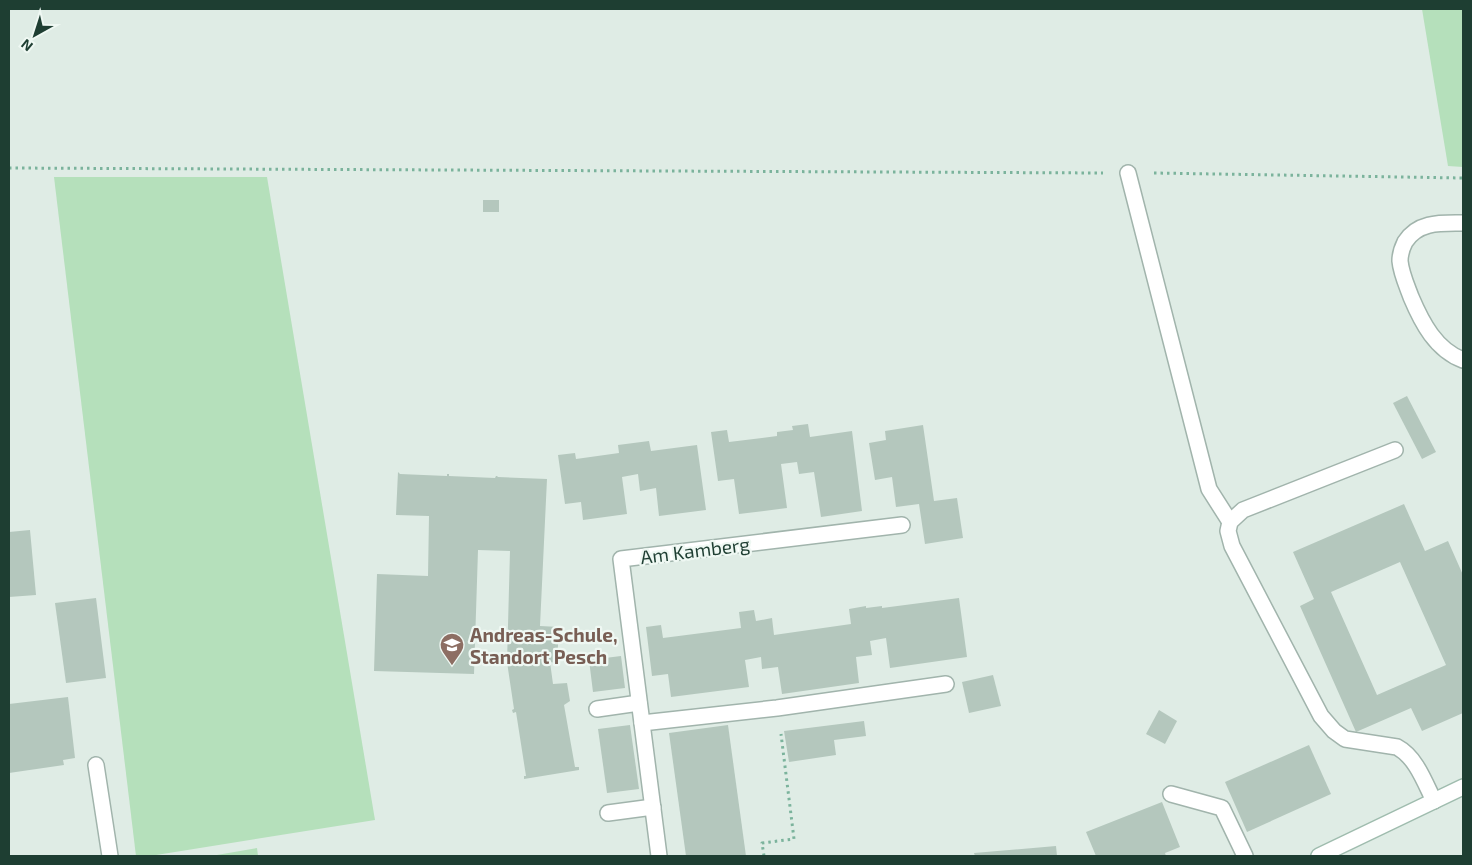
<svg xmlns="http://www.w3.org/2000/svg" width="1472" height="865" font-family="'Exo 2',sans-serif">
<style>
.green{fill:#b5e0bb}
.building{fill:#b4c7bd;fill-rule:evenodd}
.lines{fill:none;stroke-linecap:round;stroke-linejoin:round}
.lane-casing{stroke:#a1b4ac;stroke-width:18}
.street-casing{stroke:#a1b4ac;stroke-width:18}
.secondary-casing{stroke:#9fbcae;stroke-width:18}
.path{stroke:#7bb39c;stroke-width:3;stroke-dasharray:2.5 4;stroke-linecap:butt}
.lane{stroke:#fff;stroke-width:15}
.street{stroke:#fff;stroke-width:15}
.secondary{stroke:#fff;stroke-width:15}
.labels{text-anchor:middle;dominant-baseline:central;stroke-width:4.5;stroke-linejoin:round;paint-order:stroke}
.street-label{font-size:19px;fill:#1e3e32;stroke:#eff8f3}
.education-label{font-size:19px;font-weight:bold;fill:#785e54;stroke:#eff8f3;text-anchor:start}
</style>
<rect width="100%" height="100%" fill="#dfece5"/>
<g class="green">
<path d="M 1422,9 L 1463,9 L 1463,167 L 1448,166 Z"/>
<path d="M 54,177 L 267,177 L 375,820 L 150,856 L 136,856 Z"/>
<path d="M 257,848 L 258,856 L 211,856 Z"/>
</g>
<g class="building">
<rect x="483" y="200" width="16" height="12"/>
<path d="M 1407,396 L 1436,452 L 1422,459 L 1393,403 Z"/>
<path d="M 808,424 L 810,437 L 852,431 L 862,511 L 821,517 L 814,472 L 799,474 L 797,462 L 781,464 L 787,508 L 739,514 L 734,479 L 718,481 L 711,432 L 727,430 L 729,442 L 777,436 L 777,432 L 793,430 L 792,426 Z"/>
<path d="M 923,425 L 934,501 L 957,498 L 963,538 L 925,544 L 919,504 L 896,507 L 892,477 L 875,480 L 869,443 L 886,440 L 885,431 Z"/>
<path d="M 649,441 L 651,451 L 697,445 L 706,510 L 659,516 L 656,488 L 640,491 L 638,474 L 622,477 L 627,514 L 583,520 L 581,502 L 565,504 L 558,455 L 575,453 L 576,459 L 619,453 L 618,445 Z"/>
<path d="M 398,472 L 400,474 L 447,476 L 447,474 L 449,474 L 449,476 L 495,478 L 496,476 L 497,476 L 498,477 L 547,479 L 540,626 L 559,627 L 557,663 L 550,662 L 553,684 L 567,683 L 570,701 L 564,705 L 575,767 L 579,767 L 579,770 L 524,779 L 524,776 L 526,776 L 516,712 L 513,713 L 512,710 L 514,709 L 507,662 L 510,551 L 478,550 L 474,674 L 374,671 L 377,574 L 428,576 L 429,516 L 396,515 Z"/>
<path d="M 1404,504 L 1425,551 L 1448,541 L 1463,575 L 1463,713 L 1422,731 L 1411,708 L 1356,732 L 1300,606 L 1314,599 L 1293,552 ZM 1400,562 L 1446,665 L 1377,695 L 1331,592 Z"/>
<path d="M 30,530 L 36,595 L 9,597 L 9,532 Z"/>
<path d="M 96,598 L 106,678 L 66,683 L 55,603 Z"/>
<path d="M 959,598 L 967,657 L 890,668 L 886,638 L 870,641 L 872,655 L 856,657 L 859,683 L 782,694 L 778,667 L 762,669 L 761,657 L 745,660 L 749,687 L 671,697 L 668,674 L 652,676 L 646,627 L 661,625 L 663,638 L 741,628 L 739,612 L 754,610 L 756,621 L 772,618 L 774,635 L 851,624 L 849,609 L 866,606 L 866,608 L 882,606 L 882,608 Z"/>
<path d="M 621,656 L 625,688 L 593,692 L 589,660 Z"/>
<path d="M 993,675 L 1001,706 L 969,713 L 962,682 Z"/>
<path d="M 68,697 L 75,758 L 63,760 L 64,765 L 9,773 L 9,704 Z"/>
<path d="M 1159,710 L 1177,721 L 1165,744 L 1146,734 Z"/>
<path d="M 864,721 L 866,736 L 834,740 L 836,755 L 789,762 L 784,731 Z"/>
<path d="M 630,725 L 639,789 L 607,793 L 598,729 Z"/>
<path d="M 728,725 L 746,856 L 686,856 L 669,733 Z"/>
<path d="M 1309,745 L 1331,794 L 1247,832 L 1225,782 Z"/>
<path d="M 1162,802 L 1180,847 L 1165,853 L 1166,856 L 1096,856 L 1086,832 Z"/>
<path d="M 1056,846 L 1057,856 L 975,856 L 974,853 Z"/>
</g>
<g class="lines">
<defs>
<g id="lane">
<path d="M 1128,173 L 1209,489 L 1230,522"/>
<path d="M 1463,223 C 1442,223 1418,221 1405,242 C 1402,248 1400,254 1400,261 C 1401,273 1407,286 1411,297 C 1422,323 1436,350 1463,360"/>
<path d="M 1395,450 L 1243,510 L 1230,522 L 1228,531 L 1232,546 L 1321,716 L 1334,731 L 1345,739 L 1397,747 C 1416,757 1425,783 1434,801"/>
<path d="M 597,709 L 639,703"/>
<path d="M 96,765 L 110,856"/>
<path d="M 1171,794 L 1222,808 L 1245,856"/>
<path d="M 608,813 L 653,807"/>
</g>
<g id="street">
<path d="M 642,723 L 777,708 L 946,684"/>
<path d="M 659,856 L 621,559 L 902,525"/>
</g>
<path id="secondary" d="M 1319,856 L 1463,787"/>
</defs>
<use href="#lane" class="lane-casing"/>
<use href="#street" class="street-casing"/>
<use href="#secondary" class="secondary-casing"/>
<g class="path">
<path d="M 9,168 L 1103,173"/>
<path d="M 1154,173 L 1463,178"/>
<path d="M 764,856 L 762,843 L 794,839 L 781,734"/>
</g>
<use href="#lane" class="lane"/>
<use href="#street" class="street"/>
<use href="#secondary" class="secondary"/>
</g>
<defs>
<symbol id="school-pin" viewBox="-11 -11 22 30"><path d="M0 17L-7.5 6A9.5 9.5 0 1 1 7.5 6Z" fill="#8d6e63" stroke="#eff8f3"/><path d="M0-5L7-2L0 1L-7-2ZM-4 1L0 2.5L4 1V4Q0 6-4 4Z" fill="#fff"/></symbol>
</defs>
<g fill-rule="evenodd">
<use href="#school-pin" x="438" y="631" width="28" height="38"/>
</g>
<g class="labels">
<g class="street-label">
<text transform="translate(695 550) rotate(-7)">Am Kamberg</text>
</g>
<g class="education-label">
<text x="470" y="634">Andreas-Schule,<tspan x="470" dy="22">Standort Pesch</tspan></text>
</g>
</g>
<rect width="1472" height="865" fill="none" stroke="#1e3e32" stroke-width="20"/>
<g transform="translate(35 35) rotate(219)" stroke="#eff8f3" stroke-width="4" paint-order="stroke">
<path d="M0-4L9 19L0 12L-9 19Z" fill="#1e3e32"/>
<text y="-8" font-size="14" font-weight="bold" text-anchor="middle" fill="#1e3e32">N</text>
</g>
</svg>
